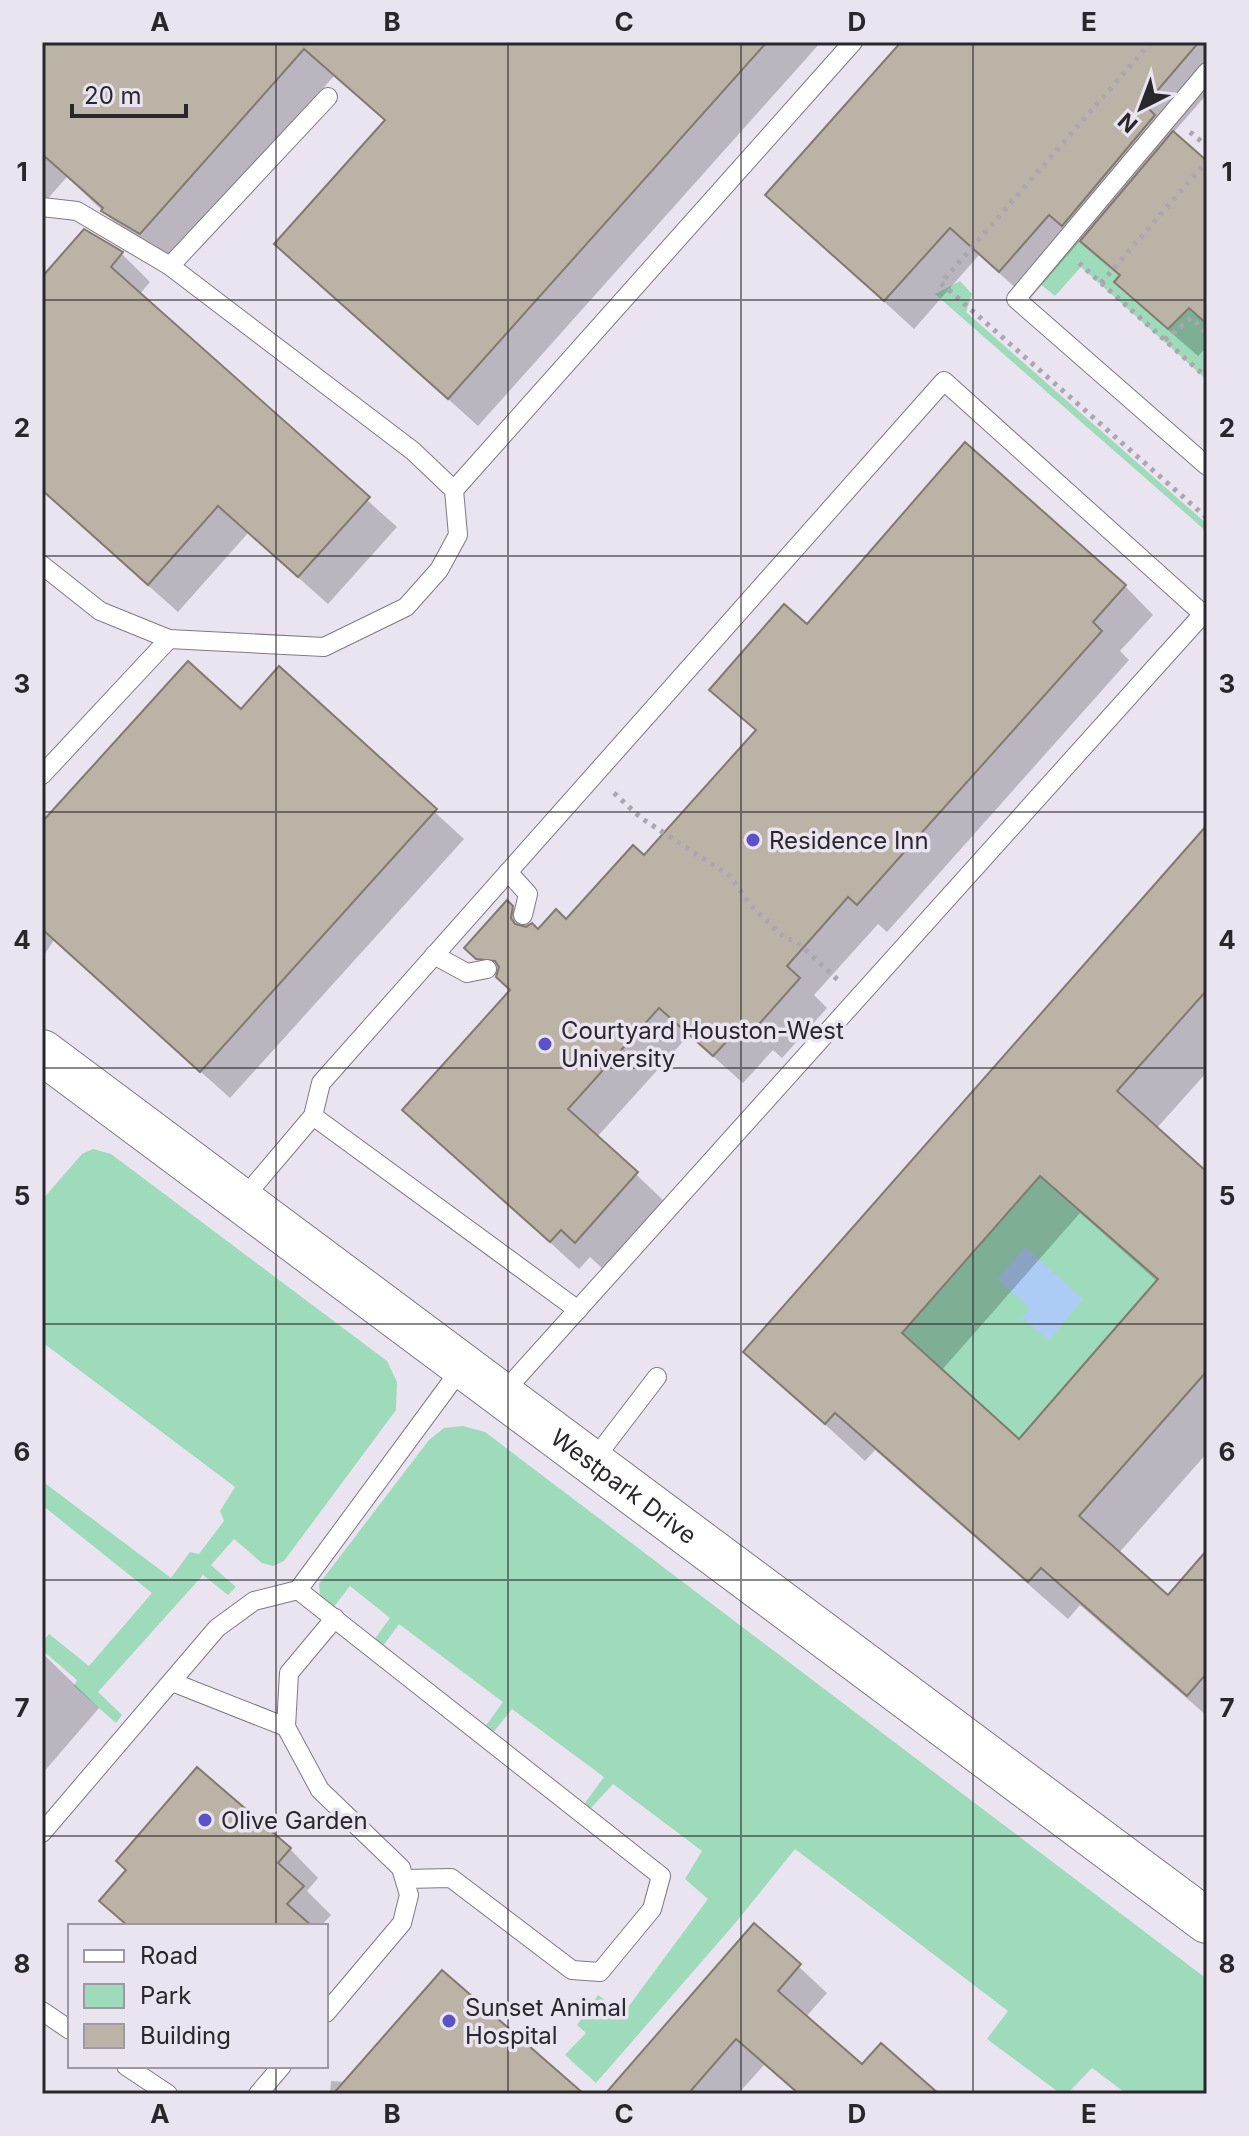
<svg xmlns="http://www.w3.org/2000/svg" width="1249" height="2136" font-family="Inter,sans-serif">
<style>
.green{fill:#9edbbb}
.water{fill:#adccf5}
.shadow{fill:#0003;fill-rule:evenodd}
.building{fill:#bcb3a7;stroke:#837a6f;stroke-width:2;fill-rule:evenodd}
.lines{fill:none;stroke-linecap:round;stroke-linejoin:round}
.lane-casing{stroke:#807985;stroke-width:20}
.secondary-casing{stroke:#807985;stroke-width:46}
.path{stroke:#aca6b0;stroke-width:5;stroke-dasharray:4 6;stroke-linecap:butt}
.lane{stroke:#fff;stroke-width:18}
.secondary{stroke:#fff;stroke-width:44}
.grid{fill:none;stroke:#2a272c;stroke-width:2;stroke-opacity:0.55}
.poi-dot{fill:#5c51c9;stroke:#eae3f0;stroke-width:3}
.labels{text-anchor:middle;dominant-baseline:central;stroke-width:7;stroke-linejoin:round;paint-order:stroke}
.poi-label{font-size:24px;fill:#2a272c;stroke:#eae3f0;text-anchor:start}
.street-label{font-size:24px;fill:#2a272c;stroke:#eae3f0}
.neatline{fill:none;stroke:#2a272c;stroke-width:3}
.grid-label{font-size:26px;text-anchor:middle;font-weight:bold;fill:#2a272c}
</style>
<rect width="100%" height="100%" fill="#eae3f0"/>
<g class="green">
<path d="M 1071,234 L 1119,276 L 1114,282 L 1167,329 L 1189,309 L 1207,324 L 1207,380 L 1081,267 L 1055,296 L 1033,278 Z"/>
<path d="M 960,281 L 972,294 L 966,312 L 1207,524 L 1207,532 L 935,294 Z"/>
<path d="M 93,1149 L 111,1154 L 387,1361 L 397,1382 L 396,1410 L 284,1561 L 273,1566 L 262,1563 L 234,1539 L 211,1565 L 236,1587 L 228,1595 L 203,1575 L 98,1692 L 122,1715 L 116,1723 L 74,1686 L 77,1680 L 42,1650 L 42,1643 L 49,1634 L 89,1666 L 152,1593 L 42,1505 L 42,1481 L 171,1578 L 190,1552 L 199,1554 L 224,1521 L 220,1511 L 235,1487 L 42,1342 L 42,1200 L 82,1154 Z"/>
<path d="M 1040,1176 L 1158,1279 L 1019,1439 L 902,1333 Z"/>
<path d="M 463,1426 L 485,1432 L 1207,1979 L 1207,2094 L 1127,2094 L 1092,2068 L 1067,2094 L 1061,2094 L 987,2039 L 1008,2011 L 795,1849 L 737,1921 L 596,2083 L 565,2055 L 586,2033 L 577,2025 L 598,1995 L 623,2014 L 708,1899 L 685,1879 L 702,1851 L 613,1784 L 590,1809 L 585,1803 L 604,1777 L 512,1709 L 492,1734 L 484,1728 L 503,1702 L 399,1624 L 380,1650 L 371,1644 L 390,1618 L 350,1586 L 329,1613 L 321,1604 L 319,1584 L 429,1440 L 444,1428 Z"/>
</g>
<path class="water" d="M 1025,1247 L 1083,1299 L 1049,1340 L 1022,1318 L 1030,1308 L 998,1279 Z"/>
<g class="shadow">
<path d="M 42,42 L 821,42 L 478,426 L 277,244 L 386,122 L 334,76 L 169,261 L 132,239 L 67,177 L 42,205 Z"/>
<path d="M 904,42 L 1207,42 L 1207,94 L 1173,133 L 1207,164 L 1207,347 L 1198,356 L 1145,310 L 1117,282 L 1120,277 L 1079,242 L 1029,300 L 979,255 L 914,329 L 768,195 Z"/>
<path d="M 85,232 L 122,254 L 150,282 L 139,295 L 397,527 L 328,604 L 248,533 L 178,612 L 42,491 L 42,280 Z"/>
<path d="M 1125,586 L 1153,615 L 1120,651 L 1129,660 L 887,932 L 878,924 L 814,995 L 827,1008 L 782,1058 L 773,1050 L 743,1083 L 689,1035 L 597,1137 L 665,1202 L 604,1270 L 590,1257 L 579,1269 L 405,1110 L 512,991 L 467,948 L 507,903 L 538,931 L 566,922 L 644,858 L 757,732 L 712,690 L 807,627 Z"/>
<path d="M 279,669 L 464,839 L 230,1098 L 54,940 L 42,958 L 42,825 L 241,711 Z"/>
<path d="M 1207,828 L 1207,1072 L 1156,1129 L 1207,1174 L 1207,1453 L 1118,1554 L 1168,1598 L 1207,1553 L 1207,1716 L 1080,1605 L 1068,1619 L 875,1450 L 865,1461 L 746,1352 ZM 1080,1213 L 1158,1282 L 1019,1442 L 941,1371 Z"/>
<path d="M 42,1653 L 99,1708 L 42,1774 Z"/>
<path d="M 290,1849 L 318,1878 L 307,1891 L 331,1915 L 321,1926 L 127,1926 L 102,1901 Z"/>
<path d="M 755,1926 L 827,1993 L 805,2018 L 862,2067 L 935,2094 L 798,2094 L 764,2065 L 738,2094 L 608,2094 Z"/>
<path d="M 331,2081 L 346,2082 L 581,2094 L 330,2094 Z"/>
</g>
<g class="building">
<path d="M 42,42 L 767,42 L 448,399 L 274,244 L 385,120 L 304,49 L 140,234 L 101,211 L 103,208 L 42,154 Z"/>
<path d="M 901,42 L 1199,42 L 1145,105 L 1155,115 L 1062,226 L 1049,215 L 999,272 L 950,228 L 884,301 L 765,195 Z"/>
<path d="M 1173,131 L 1207,161 L 1207,324 L 1189,308 L 1168,329 L 1114,282 L 1120,275 L 1080,241 Z"/>
<path d="M 84,229 L 123,252 L 111,267 L 370,497 L 298,577 L 218,506 L 148,585 L 42,490 L 42,277 Z"/>
<path d="M 965,442 L 1126,585 L 1093,622 L 1102,631 L 857,905 L 848,897 L 787,966 L 800,978 L 753,1031 L 744,1023 L 713,1056 L 659,1008 L 568,1109 L 638,1172 L 575,1243 L 561,1230 L 550,1242 L 402,1110 L 510,990 L 496,977 L 499,967 L 495,961 L 476,959 L 464,948 L 507,900 L 513,906 L 511,918 L 515,924 L 526,927 L 532,923 L 538,929 L 556,909 L 566,919 L 633,845 L 644,855 L 756,730 L 709,690 L 784,604 L 807,624 Z"/>
<path d="M 188,661 L 241,709 L 279,666 L 437,809 L 200,1072 L 42,929 L 42,822 Z"/>
<path d="M 1207,825 L 1207,990 L 1117,1091 L 1207,1172 L 1207,1371 L 1079,1516 L 1168,1595 L 1207,1550 L 1207,1673 L 1187,1696 L 1041,1568 L 1028,1582 L 835,1413 L 825,1424 L 743,1352 ZM 1040,1176 L 1158,1279 L 1019,1439 L 902,1333 Z"/>
<path d="M 197,1767 L 291,1848 L 278,1863 L 304,1886 L 287,1904 L 312,1926 L 128,1926 L 99,1901 L 126,1870 L 116,1861 Z"/>
<path d="M 754,1923 L 801,1964 L 778,1991 L 862,2064 L 881,2043 L 939,2094 L 799,2094 L 736,2039 L 688,2094 L 605,2094 Z"/>
<path d="M 442,1970 L 584,2094 L 333,2094 Z"/>
</g>
<g class="lines">
<defs>
<g id="lane">
<path d="M 1207,72 L 1016,299 L 1207,466"/>
<path d="M 42,207 L 77,211 L 170,266 L 413,451 L 454,490 L 458,535 L 439,570 L 406,607 L 324,647 L 169,639 L 100,611 L 42,565"/>
<path d="M 170,266 L 328,97"/>
<path d="M 454,490 L 853,42"/>
<path d="M 42,775 L 169,639"/>
<path d="M 508,872 L 528,894 L 523,915"/>
<path d="M 434,955 L 467,973 L 487,969"/>
<path d="M 313,1116 L 578,1310"/>
<path d="M 241,1201 L 313,1116 L 321,1083 L 944,381 L 1203,614 L 502,1394"/>
<path d="M 592,1462 L 657,1377"/>
<path d="M 298,1590 L 463,1366"/>
<path d="M 172,1682 L 286,1727"/>
<path d="M 42,1833 L 217,1628 L 254,1601 L 298,1590 L 661,1876 L 652,1909 L 600,1972 L 572,1970 L 451,1878 L 405,1879"/>
<path d="M 42,2011 L 70,2030"/>
<path d="M 326,2013 L 402,1923 L 409,1895 L 401,1868 L 320,1790 L 286,1727 L 289,1673 L 335,1618"/>
<path d="M 126,2066 L 168,2094"/>
<path d="M 258,2094 L 282,2066"/>
</g>
<g id="secondary">
<path id="s1" d="M 42,1052 L 1207,1921"/>
</g>
</defs>
<use href="#lane" class="lane-casing"/>
<use href="#secondary" class="secondary-casing"/>
<g class="path">
<path d="M 1151,42 L 941,283 L 1207,518"/>
<path d="M 1190,132 L 1207,146"/>
<path d="M 1079,263 L 1207,378"/>
<path d="M 1101,283 L 1207,161"/>
<path d="M 1165,340 L 1191,318 L 1207,333"/>
<path d="M 614,793 L 641,818 L 730,876 L 750,905 L 775,929 L 785,938 L 797,942 L 839,981"/>
</g>
<use href="#lane" class="lane"/>
<use href="#secondary" class="secondary"/>
</g>
<path class="grid" d="M 276,42 L 276,1926M 508,42 L 508,2094M 741,42 L 741,2094M 973,42 L 973,2094M 42,300 L 1207,300M 42,556 L 1207,556M 42,812 L 1207,812M 42,1068 L 1207,1068M 42,1324 L 1207,1324M 42,1580 L 1207,1580M 42,1836 L 1207,1836M 276,2066 L 276,2094"/>
<g class="poi-dot">
<circle cx="753" cy="840" r="8"/>
<circle cx="545" cy="1044" r="8"/>
<circle cx="205" cy="1820" r="8"/>
<circle cx="449" cy="2021" r="8"/>
</g>
<g class="labels">
<g class="poi-label">
<text x="769" y="840">Residence Inn</text>
<text x="561" y="1030">Courtyard Houston-West<tspan x="561" dy="28">University</tspan></text>
<text x="221" y="1820">Olive Garden</text>
<text x="465" y="2007">Sunset Animal<tspan x="465" dy="28">Hospital</tspan></text>
</g>
<g class="street-label">
<text stroke="none"><textPath href="#s1" startOffset="726">Westpark Drive</textPath></text>
</g>
</g>
<rect width="1249" height="2136" fill="none" stroke="#eae3f0" stroke-width="88"/>
<rect x="68" y="1924" width="260" height="144" fill="#eae3f0" stroke="#9d98a2" stroke-width="2"/>
<rect x="84" y="1950" width="40" height="12" fill="#ffffff" stroke="#9d98a2" stroke-width="2"/>
<text x="140" y="1964" font-size="24" fill="#2a272c">Road</text>
<rect x="84" y="1984" width="40" height="24" fill="#9edbbb" stroke="#9d98a2" stroke-width="2"/>
<text x="140" y="2004" font-size="24" fill="#2a272c">Park</text>
<rect x="84" y="2024" width="40" height="24" fill="#bcb3a7" stroke="#9d98a2" stroke-width="2"/>
<text x="140" y="2044" font-size="24" fill="#2a272c">Building</text>
<g transform="translate(1141 108) rotate(222)" stroke="#eae3f0" stroke-width="6" paint-order="stroke">
<path d="M0-6L14 30L0 20L-14 30Z" fill="#2a272c"/>
<text y="-12" font-size="22" font-weight="bold" text-anchor="middle" fill="#2a272c">N</text>
</g>
<path d="M72 104v12h114v-12" fill="none" stroke="#2a272c" stroke-width="4"/>
<text x="84" y="104" font-size="24" fill="#2a272c" stroke="#eae3f0" stroke-width="6" paint-order="stroke">20 m</text>
<rect x="44" y="44" width="1161" height="2048" class="neatline"/>
<g class="grid-label">
<text x="160" y="31">A</text>
<text x="392" y="31">B</text>
<text x="624" y="31">C</text>
<text x="857" y="31">D</text>
<text x="1089" y="31">E</text>
<text x="22" y="181">1</text>
<text x="1227" y="181">1</text>
<text x="22" y="437">2</text>
<text x="1227" y="437">2</text>
<text x="22" y="693">3</text>
<text x="1227" y="693">3</text>
<text x="22" y="949">4</text>
<text x="1227" y="949">4</text>
<text x="22" y="1205">5</text>
<text x="1227" y="1205">5</text>
<text x="22" y="1461">6</text>
<text x="1227" y="1461">6</text>
<text x="22" y="1717">7</text>
<text x="1227" y="1717">7</text>
<text x="22" y="1973">8</text>
<text x="1227" y="1973">8</text>
<text x="160" y="2123">A</text>
<text x="392" y="2123">B</text>
<text x="624" y="2123">C</text>
<text x="857" y="2123">D</text>
<text x="1089" y="2123">E</text>
</g>
</svg>
